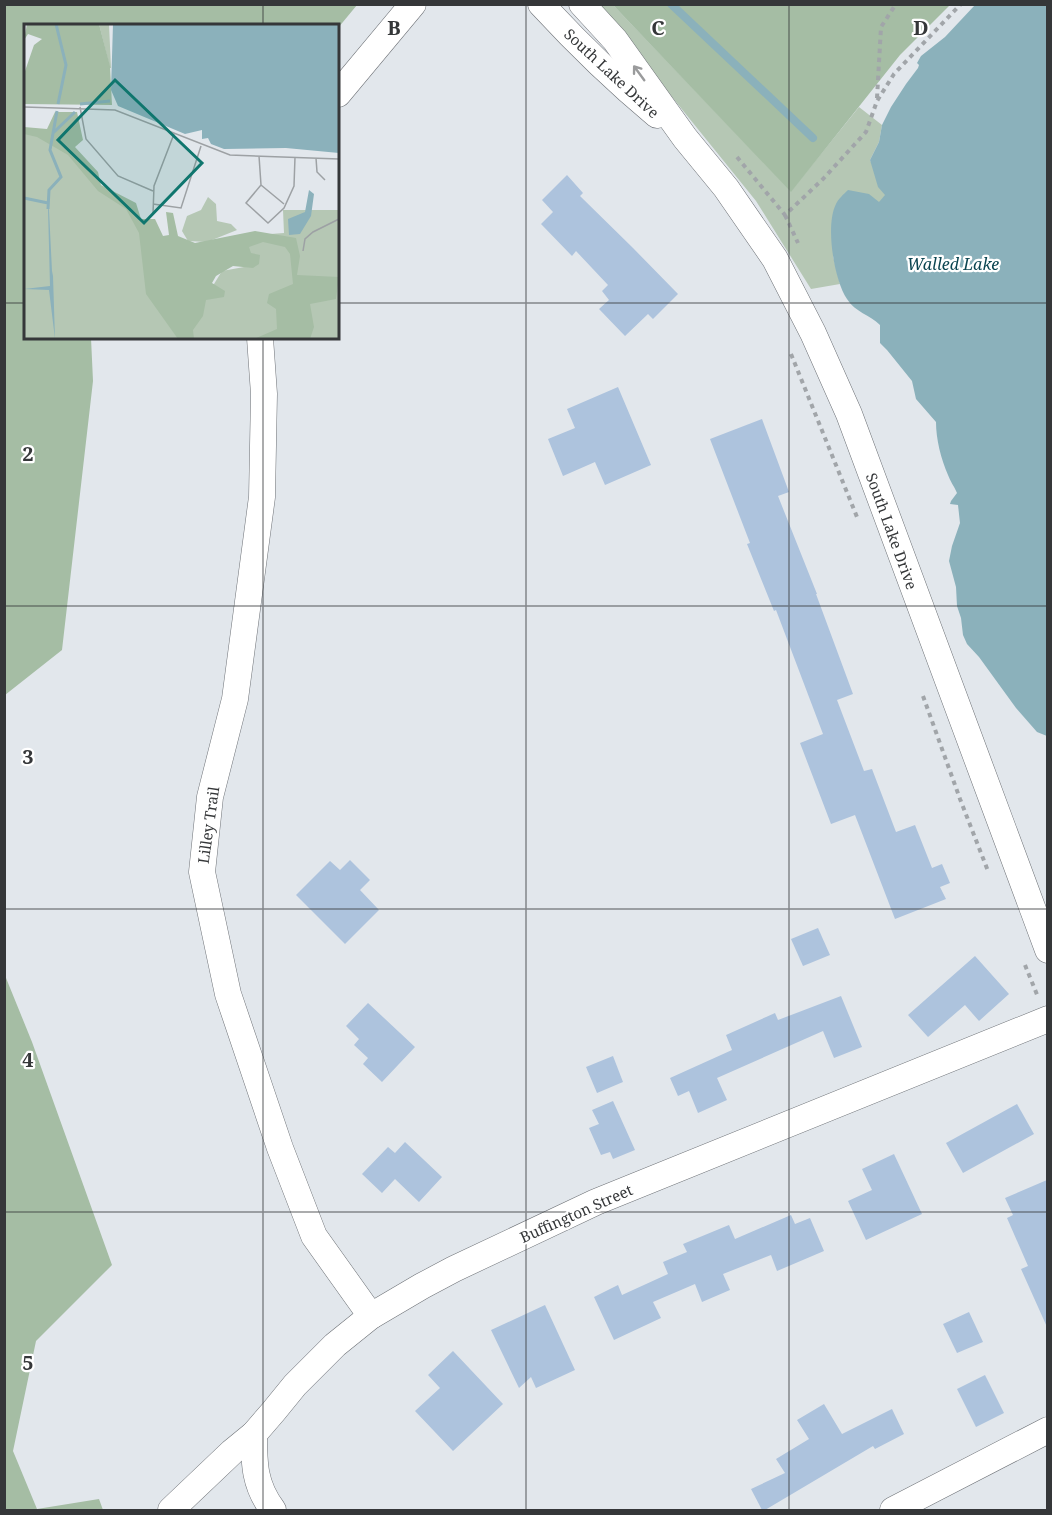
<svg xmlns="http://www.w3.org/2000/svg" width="1052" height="1515" font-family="'Noto Serif',serif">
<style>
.green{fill:#b5c7b4}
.forest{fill:#a5bda4}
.water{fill:#8bb1bb}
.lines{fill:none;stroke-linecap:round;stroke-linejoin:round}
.stream{stroke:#8bb1bb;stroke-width:8}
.building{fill:#adc3dd}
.street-casing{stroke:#6d7176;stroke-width:27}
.path{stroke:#a1a5a9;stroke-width:4;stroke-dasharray:4.5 4.5;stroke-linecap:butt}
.street{stroke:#fff;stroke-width:26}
.oneway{stroke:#9a9b9c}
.grid{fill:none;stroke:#353739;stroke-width:1.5;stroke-opacity:0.55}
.labels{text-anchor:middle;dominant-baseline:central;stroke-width:4.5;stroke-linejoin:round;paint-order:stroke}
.street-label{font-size:15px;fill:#353739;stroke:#fff}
.water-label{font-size:16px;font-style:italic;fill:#0b4551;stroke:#fff}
.inset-river{fill:none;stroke:#8bb1bb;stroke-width:3}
.inset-road{fill:none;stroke:#9da1a4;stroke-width:1.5}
.view{fill:#0f766e;fill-opacity:0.15;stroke:#0f766e;stroke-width:3}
.inset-edge{fill:none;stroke:#353739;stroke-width:3}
.grid-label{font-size:20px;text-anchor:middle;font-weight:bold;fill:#353739;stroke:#fff;stroke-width:4.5;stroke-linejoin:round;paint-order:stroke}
</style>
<rect width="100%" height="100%" fill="#e2e7ec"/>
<path class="green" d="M 592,5 L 613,5 L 791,191 L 859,107 L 882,125 L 879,142 L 870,160 L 886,195 L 833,256 L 840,284 L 811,289 L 756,201 L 626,40 Z"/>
<g class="forest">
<path d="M 5,4 L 357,5 L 338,28 L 338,26 L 26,26 L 26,338 L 91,338 L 93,381 L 62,650 L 5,695 Z"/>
<path d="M 613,5 L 950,5 L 900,55 L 791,192 Z"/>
<path d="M 4,973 L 32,1042 L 112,1265 L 36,1341 L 13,1451 L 37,1509 L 99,1499 L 103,1510 L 5,1510 Z"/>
</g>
<path class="water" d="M 975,5 L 1047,5 L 1047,736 L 1037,732 L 1016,708 L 979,657 L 967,644 L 963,635 L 961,618 L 957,606 L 956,587 L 949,561 L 952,546 L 960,523 L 958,505 L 950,504 L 951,501 L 957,493 C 954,486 950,481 948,475 C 941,459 936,439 936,422 L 916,399 L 912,381 L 887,350 L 880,343 L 880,325 C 870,315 855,312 847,299 C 834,280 825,225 836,204 C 838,199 844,194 848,190 L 869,194 L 879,202 L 885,195 L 878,187 L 870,160 L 879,142 L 882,125 L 891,107 L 906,84 L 918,68 L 919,65 L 917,63 L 921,56 L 945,37 Z"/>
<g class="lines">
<path class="stream" d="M 671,4 L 813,138"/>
</g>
<g class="building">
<path d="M 567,175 L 583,193 L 580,196 L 633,248 L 678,294 L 653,319 L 648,314 L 625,336 L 599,309 L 609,300 L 602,291 L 608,285 L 576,251 L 572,256 L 541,224 L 553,212 L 542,200 Z"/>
<path d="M 618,387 L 651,465 L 605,485 L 595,462 L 563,476 L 548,439 L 575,428 L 567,409 Z"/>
<path d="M 762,419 L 789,492 L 778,496 L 817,594 L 816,594 L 853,694 L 837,700 L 864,771 L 872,769 L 896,832 L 915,825 L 932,868 L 942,864 L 950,883 L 940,887 L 946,899 L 895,919 L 855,815 L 831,824 L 800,743 L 823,734 L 776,610 L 774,611 L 747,544 L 750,543 L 710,439 Z"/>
<path d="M 350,860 L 370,880 L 360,890 L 379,910 L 345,944 L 296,895 L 330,861 L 340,870 Z"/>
<path d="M 818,928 L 830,955 L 803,966 L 791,939 Z"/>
<path d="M 975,956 L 1009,994 L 979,1021 L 965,1005 L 928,1037 L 908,1015 Z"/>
<path d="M 841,996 L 862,1047 L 834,1058 L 823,1031 L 717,1078 L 727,1100 L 698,1113 L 689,1091 L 678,1096 L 670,1078 L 732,1050 L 726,1035 L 775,1013 L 778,1020 Z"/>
<path d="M 368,1003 L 415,1047 L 382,1082 L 363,1064 L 368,1058 L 354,1045 L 359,1039 L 346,1026 Z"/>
<path d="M 613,1056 L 623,1082 L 597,1093 L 586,1067 Z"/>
<path d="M 613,1101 L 635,1150 L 613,1159 L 610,1152 L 601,1155 L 589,1128 L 599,1124 L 592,1110 Z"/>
<path d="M 1017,1104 L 1034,1134 L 963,1173 L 946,1143 Z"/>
<path d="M 405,1142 L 442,1177 L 419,1202 L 395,1179 L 382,1193 L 362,1174 L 388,1147 L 395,1153 Z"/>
<path d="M 894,1154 L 922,1214 L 866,1240 L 848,1201 L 872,1190 L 862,1169 Z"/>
<path d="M 1047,1180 L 1047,1327 L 1021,1269 L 1028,1266 L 1007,1218 L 1013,1215 L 1005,1198 Z"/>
<path d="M 791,1215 L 795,1224 L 810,1218 L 824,1251 L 777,1271 L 771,1255 L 723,1274 L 730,1290 L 702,1302 L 695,1284 L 653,1302 L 661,1318 L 614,1340 L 594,1297 L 618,1285 L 622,1295 L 668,1274 L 663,1262 L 687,1252 L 683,1244 L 729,1225 L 735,1239 Z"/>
<path d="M 545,1305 L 575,1370 L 536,1388 L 531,1377 L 519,1388 L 491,1330 Z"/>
<path d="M 969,1312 L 983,1342 L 957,1353 L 943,1324 Z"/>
<path d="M 453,1351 L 503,1404 L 453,1451 L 415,1411 L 440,1388 L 428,1375 Z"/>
<path d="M 985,1375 L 1004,1413 L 976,1427 L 957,1389 Z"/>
<path d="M 824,1404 L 842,1434 L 892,1409 L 904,1434 L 875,1449 L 873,1446 L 765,1510 L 762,1510 L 751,1489 L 785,1473 L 776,1459 L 809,1439 L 797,1420 Z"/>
</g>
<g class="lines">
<defs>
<g id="street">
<path d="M 541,4 C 577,43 616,81 657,115"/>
<path d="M 582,4 L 615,40 L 685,138 L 726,188 L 775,259 L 813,333 L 849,414 L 1048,950"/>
<path d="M 338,94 L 413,4"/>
<path d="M 260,338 L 264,394 L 262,497 L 235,699 L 210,797 L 202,872 L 228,994 L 280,1148 L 314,1236 L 371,1316"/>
<path d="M 254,1434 C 254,1463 254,1485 273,1510"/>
<path d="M 171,1510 L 232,1452 L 254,1434 L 273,1412 L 295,1385 L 335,1345 L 371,1316 L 422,1286 L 454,1269 L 596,1202 L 1048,1019"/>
<path d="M 893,1510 L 1048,1430"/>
</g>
</defs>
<use href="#street" class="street-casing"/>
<g class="path">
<path d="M 877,98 L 881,27 L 896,4"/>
<path d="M 737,157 L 785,215 L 823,179 L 866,132 L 877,101 L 894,74 L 961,4"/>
<path d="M 785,215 L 798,243"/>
<path d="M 791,354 L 857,517"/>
<path d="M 923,696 L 960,799 L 988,871"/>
<path d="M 1025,965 L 1038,997"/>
</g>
<use href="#street" class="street"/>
</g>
<defs><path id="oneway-shaft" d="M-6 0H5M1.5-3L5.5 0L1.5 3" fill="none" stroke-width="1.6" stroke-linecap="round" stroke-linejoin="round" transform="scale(1.5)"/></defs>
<use class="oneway" href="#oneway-shaft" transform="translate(639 73) rotate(-126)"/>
<path class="grid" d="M 263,4 L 263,26M 526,4 L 526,1510M 789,4 L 789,1510M 4,303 L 26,303M 338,303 L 1048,303M 263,338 L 263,1510M 4,606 L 1048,606M 4,909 L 1048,909M 4,1212 L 1048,1212"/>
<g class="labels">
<g class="street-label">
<text transform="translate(612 73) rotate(43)">South Lake Drive</text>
<text transform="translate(892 531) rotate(70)">South Lake Drive</text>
<text transform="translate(208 825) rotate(-82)">Lilley Trail</text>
<text transform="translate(576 1213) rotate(-24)">Buffington Street</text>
</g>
<g class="water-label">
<text x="953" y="264">Walled Lake</text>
</g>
</g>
<g transform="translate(24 24)">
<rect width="315" height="315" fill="#e2e7ec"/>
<path d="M 75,0 L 85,0 L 87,44 L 86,44 ZM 0,105 L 55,133 L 75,162 L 103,185 L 113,198 L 130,262 L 190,260 L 198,247 L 220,243 L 219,212 L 260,209 L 259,186 L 315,186 L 315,315 L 0,315 ZM 184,173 L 192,180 L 193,197 L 207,200 L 213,206 L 183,218 L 164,217 L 158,207 L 163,192 L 177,186 Z" fill="#b5c7b4"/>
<path d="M 3,0 L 75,0 L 86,42 L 88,81 L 0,80 L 0,50 L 10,21 L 18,15 L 4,10 L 0,16 ZM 31,88 L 53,88 L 59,116 L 51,123 L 74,148 L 77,161 L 112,179 L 117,195 L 131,195 L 139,212 L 145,211 L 142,188 L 149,189 L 154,212 L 171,219 L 231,207 L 272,214 L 276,232 L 273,251 L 315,253 L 312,275 L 286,280 L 290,303 L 286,315 L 230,315 L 253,305 L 252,285 L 243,279 L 245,270 L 269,260 L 266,230 L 261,223 L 239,218 L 225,223 L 227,229 L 236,231 L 235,240 L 229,244 L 209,242 L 192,252 L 188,259 L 201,267 L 200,273 L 182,276 L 179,292 L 169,306 L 170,315 L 154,315 L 122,270 L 115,209 L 102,185 L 74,167 L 44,131 L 13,113 L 0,110 L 0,103 L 23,105 Z" fill="#a5bda4"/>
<path d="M 89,0 L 315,0 L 315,129 L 262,124 L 200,125 L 187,120 L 184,114 L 178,115 L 178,106 L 161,110 L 94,82 L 87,66 ZM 285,166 L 290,170 L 287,192 L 276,210 L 265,211 L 264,195 L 281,188 ZM 24,183 L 25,186 L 28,247 L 29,252 L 31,315 L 25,266 L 0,265 L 26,262 Z" fill="#8bb1bb"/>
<path class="inset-river" d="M 32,0 L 42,41 L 34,80M 56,80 L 86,77M 29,109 L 51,88M 0,174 L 24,179M 24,185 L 25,166 L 37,153 L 26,126 L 33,87"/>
<path class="inset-road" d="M 0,83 L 32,84M 56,83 L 62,115 L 94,152 L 129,167M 32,84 L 91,86 L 206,131 L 315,135M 235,132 L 237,161 L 222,179 L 244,199 L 260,184 L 270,162 L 271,133M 292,134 L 293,148 L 301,156M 237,161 L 260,180M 129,180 L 157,184 L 177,122M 129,190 L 130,162 L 150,110M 279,227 L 281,215 L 289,208 L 315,195"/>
<path class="view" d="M 91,56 L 178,139 L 120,199 L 34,116 Z"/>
<rect width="315" height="315" class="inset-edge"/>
</g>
<g class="grid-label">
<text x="394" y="35">B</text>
<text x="658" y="35">C</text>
<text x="921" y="35">D</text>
<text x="28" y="461">2</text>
<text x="28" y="764">3</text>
<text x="28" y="1067">4</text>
<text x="28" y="1370">5</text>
</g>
<rect width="1052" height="1515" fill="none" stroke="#353739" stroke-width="12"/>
</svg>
